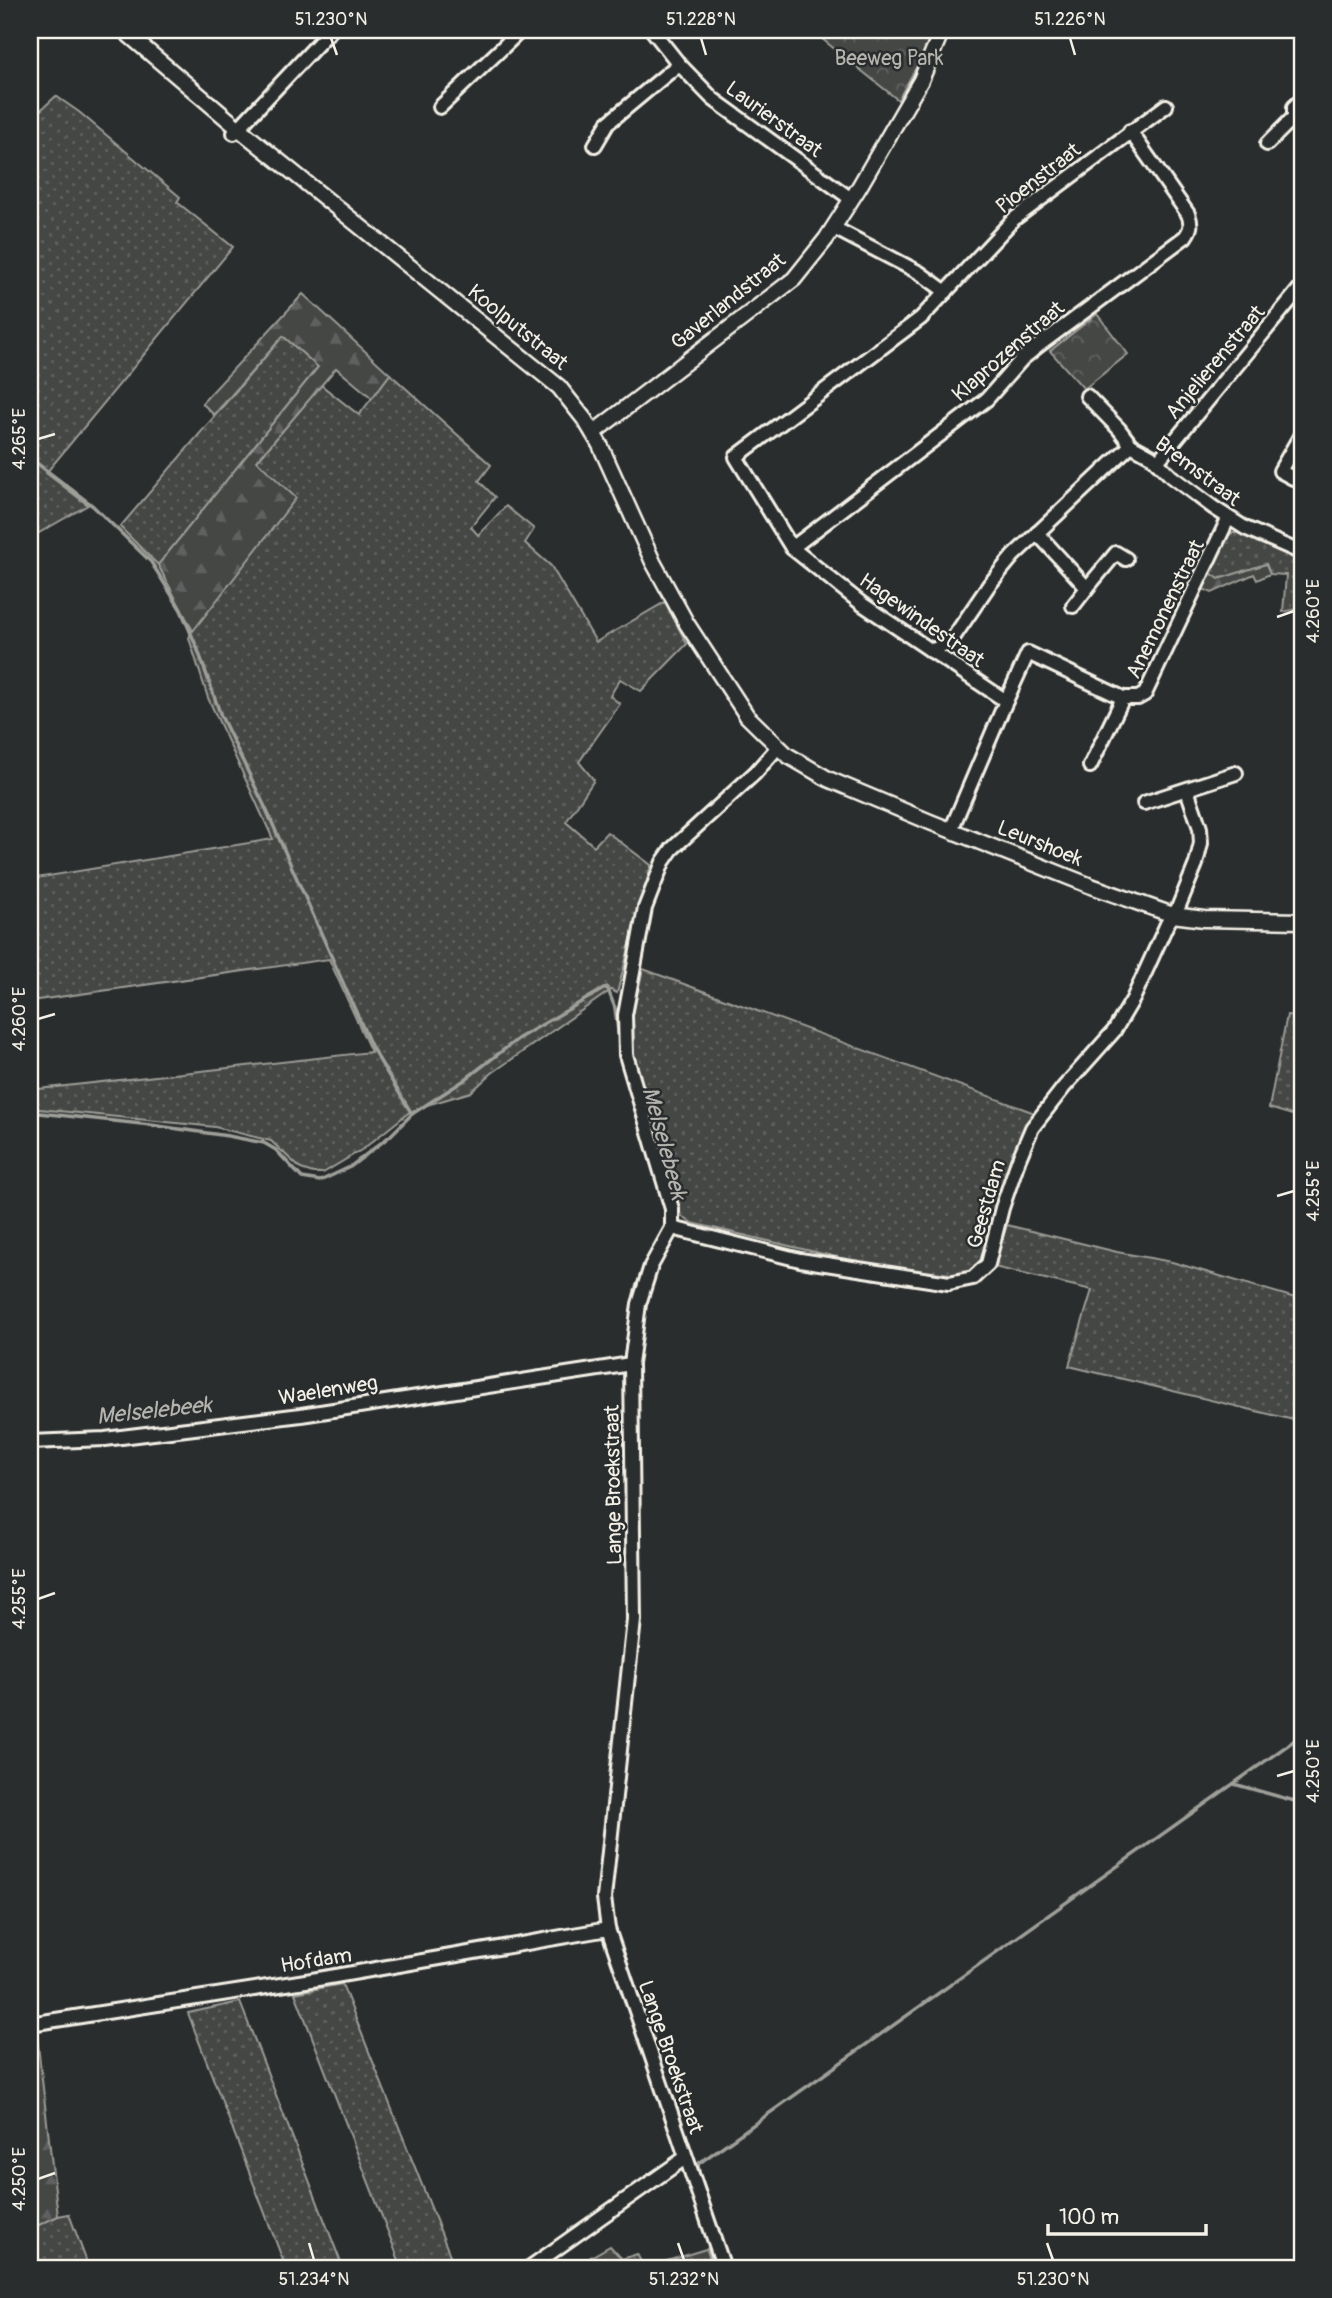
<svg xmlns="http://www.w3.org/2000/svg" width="1332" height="2298" font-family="Pangolin,sans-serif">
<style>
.grass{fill:url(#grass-dots);stroke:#9c9c96;stroke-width:2}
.forest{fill:url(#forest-firs);stroke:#9c9c96;stroke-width:2}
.park{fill:url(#park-crowns);stroke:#9c9c96;stroke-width:2}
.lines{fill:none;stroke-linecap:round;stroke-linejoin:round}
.stream{stroke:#9f9f9a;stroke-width:3.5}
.minor-casing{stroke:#f4f1e8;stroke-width:18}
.tertiary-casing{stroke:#f4f1e8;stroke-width:19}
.minor{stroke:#2a2d2e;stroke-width:12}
.tertiary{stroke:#2a2d2e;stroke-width:14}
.ticks{fill:none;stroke:#f4f1e8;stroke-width:2.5}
.labels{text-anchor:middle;stroke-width:5;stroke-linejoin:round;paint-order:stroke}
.park-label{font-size:21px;fill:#b6b5af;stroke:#2a2d2e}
.street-label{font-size:21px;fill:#f4f1e8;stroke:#2a2d2e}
.water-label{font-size:23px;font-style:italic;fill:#b5b3ae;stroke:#2a2d2e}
.neatline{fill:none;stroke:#f4f1e8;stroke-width:2.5}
.ticks-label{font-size:18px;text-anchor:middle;fill:#f4f1e8}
</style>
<defs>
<pattern id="grass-dots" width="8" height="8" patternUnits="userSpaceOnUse" patternTransform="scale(1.75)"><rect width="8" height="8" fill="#444645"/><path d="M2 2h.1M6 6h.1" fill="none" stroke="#606160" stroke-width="1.8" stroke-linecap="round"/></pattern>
<pattern id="forest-firs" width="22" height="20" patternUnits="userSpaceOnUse" patternTransform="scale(1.75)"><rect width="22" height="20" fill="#444645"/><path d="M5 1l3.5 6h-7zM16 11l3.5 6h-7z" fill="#606160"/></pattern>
<pattern id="park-crowns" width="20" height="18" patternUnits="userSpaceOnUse" patternTransform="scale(1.75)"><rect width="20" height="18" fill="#444645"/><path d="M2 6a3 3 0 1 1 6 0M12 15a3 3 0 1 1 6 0" fill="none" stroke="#606160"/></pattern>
</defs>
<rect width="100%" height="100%" fill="#2a2d2e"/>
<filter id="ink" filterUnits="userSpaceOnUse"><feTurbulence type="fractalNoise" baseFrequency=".0143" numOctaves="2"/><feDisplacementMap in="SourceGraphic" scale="14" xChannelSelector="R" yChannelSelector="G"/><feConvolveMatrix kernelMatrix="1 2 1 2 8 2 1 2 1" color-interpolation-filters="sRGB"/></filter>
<g filter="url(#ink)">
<!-- grass -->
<g class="grass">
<path d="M56,96L79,112L180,197L177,202L233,247L46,473L88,505L30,538V120Z"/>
<path d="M283,336L318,367L158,565L120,527Z"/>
<path d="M390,374L491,465L479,481L495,497L471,527L478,535L506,506L534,529L525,543L551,566L596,642L665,602L687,644L641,691L620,679L610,696L620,704L579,762L594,780L566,822L594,846L607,832L651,865L617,993L611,990L492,1073L471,1092L427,1105L408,1113L363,1149L323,1173H313L301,1169L271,1141L215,1127L30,1108V1090L371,1052L329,959L30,1001V879L273,839L208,698L189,638L256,462L321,385L359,415Z"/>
<path d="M1233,533H1240L1302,562V608L1283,612L1286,575L1270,574L1266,564L1219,579L1209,572L1226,536Z"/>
<path d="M643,969L1035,1113L1008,1169L983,1258L970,1273L951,1274L870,1265L692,1223L681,1216L633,1054V1014Z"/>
<path d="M1287,1015L1302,1017V1118L1269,1108Z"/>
<path d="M1007,1225L1117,1252L1172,1262L1302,1300V1422L1069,1366L1092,1290L994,1267Z"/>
<path d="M342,1984L455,2268H402L295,1993Z"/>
<path d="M240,2002L343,2268H286L188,2013Z"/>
<path d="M69,2214L89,2268H30V2229L58,2216Z"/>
<path d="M610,2246L622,2259L637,2254L644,2268H587L584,2261Z"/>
<path d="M709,2248L716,2268H650L667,2261Z"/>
</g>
<!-- forest -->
<g class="forest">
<path d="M303,294L390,374L372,398L336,368L257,461L296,498L193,631L158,565L318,367L283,336L214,415L202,403Z"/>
<path d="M1266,564L1270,574L1257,580L1254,574L1212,593L1203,589L1209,572L1219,579Z"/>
<path d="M36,2028L58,2216L30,2229V2029Z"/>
</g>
<!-- park -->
<g class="park">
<path d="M811,30H934L932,39L898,100Z"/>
<path d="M1097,314L1128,354L1084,389L1050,351Z"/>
</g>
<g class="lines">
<!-- stream -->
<g class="stream">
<path d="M30,458L93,506L151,562L181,610L198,650L221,716L266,809L372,1048L412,1114"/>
<path d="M30,1112L151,1125L228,1136L264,1143L276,1150L302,1178L320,1181L350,1167L390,1136L412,1114L463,1081L519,1038L607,987L615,1008L620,1047"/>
<path d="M618,1360L622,1359L625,1355L635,1290L647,1260"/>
<path d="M1234,1784L1302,1803"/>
<path d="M708,2251L714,2268"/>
<path d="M731,2268L699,2172L698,2164L1302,1735"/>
</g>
<defs>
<g id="minor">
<path d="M652,30L679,64L713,99L851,199"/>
<path d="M1302,99L1294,107V117L1302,125"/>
<path d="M440,107L521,30"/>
<path d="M234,133L331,30"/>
<path d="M1267,144L1294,117"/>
<path d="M595,145L608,123L679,64"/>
<path d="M834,228L920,273L946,292"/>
<path d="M1087,396L1119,429L1131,445L1151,456L1171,476L1214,508L1245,528L1302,553"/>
<path d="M1157,462L1302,286"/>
<path d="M1293,478L1280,471L1302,433"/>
<path d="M1037,533L1087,588L1073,606"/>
<path d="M792,548L987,399L1022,359L1038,346L1185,237C1191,229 1192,224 1188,214L1130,131"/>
<path d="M1087,588L1116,553L1126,559"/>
<path d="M931,651L951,641L989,585L1013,556L1131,445"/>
<path d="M1006,701L1028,653L1123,698H1138L1145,694L1228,519"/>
<path d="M1090,766L1123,698"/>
<path d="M1144,803L1236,773"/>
<path d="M951,830L1006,701L862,604L792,548L736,457L921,318L1014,219L1166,106"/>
<path d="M672,1228L800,1260L949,1283L973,1278L988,1264L1002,1208L1018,1161L1032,1128L1064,1087L1114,1031L1133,999L1167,924L1178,908L1196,864L1201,843L1200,828L1187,790"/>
<path d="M30,1442L105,1439L301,1415L631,1364"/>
<path d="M30,2024L312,1980L608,1929"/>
<path d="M529,2268L685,2158"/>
<path d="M724,2268L608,1929L604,1898L634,1620L631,1364L639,1304L651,1266L672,1228V1209L626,1055L625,1015L645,908L663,862L672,849L755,773L778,747"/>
</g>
<g id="tertiary">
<path d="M123,30L238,128L559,387L585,420L600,445L653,562L687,624L747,716L787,755L828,779L930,822L1091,886L1173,915L1204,919L1302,921"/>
<path d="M593,433L794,279L826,239L858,189L921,80L942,30"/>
</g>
</defs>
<!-- minor casing -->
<use href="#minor" class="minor-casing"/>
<!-- tertiary casing -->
<use href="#tertiary" class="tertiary-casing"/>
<!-- minor -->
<use href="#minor" class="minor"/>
<!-- tertiary -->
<use href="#tertiary" class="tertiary"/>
</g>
</g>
<!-- ticks -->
<path class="ticks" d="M331,38L337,55M701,38L706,55M1070,38L1075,55M38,439L55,434M1277,617L1294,611M38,1019L55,1014M1277,1196L1294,1191M38,1599L55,1593M1277,1776L1294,1771M38,2179L55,2173M309,2243L314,2260M678,2243L684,2260M1047,2243L1053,2260"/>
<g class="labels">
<!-- park labels -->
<g class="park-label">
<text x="889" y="65">Beeweg Park</text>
</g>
<!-- street labels -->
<g class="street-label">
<text transform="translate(774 119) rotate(36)" y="7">Laurierstraat</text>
<text transform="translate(1038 178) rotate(-38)" y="7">Pioenstraat</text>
<text transform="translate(728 301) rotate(-39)" y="7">Gaverlandstraat</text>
<text transform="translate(518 327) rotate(39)" y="7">Koolputstraat</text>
<text transform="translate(1008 351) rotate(-41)" y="7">Klaprozenstraat</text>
<text transform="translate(1215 362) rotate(-50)" y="7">Anjelierenstraat</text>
<text transform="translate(1198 471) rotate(37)" y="7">Bremstraat</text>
<text transform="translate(1165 609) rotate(-64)" y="7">Anemonenstraat</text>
<text transform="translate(922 620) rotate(35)" y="7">Hagewindestraat</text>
<text transform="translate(1040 843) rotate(22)" y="7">Leurshoek</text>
<text transform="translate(986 1204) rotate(-74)" y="7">Geestdam</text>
<text transform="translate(328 1390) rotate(-9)" y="7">Waelenweg</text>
<text transform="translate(613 1485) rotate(-91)" y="7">Lange Broekstraat</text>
<text transform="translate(316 1960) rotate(-9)" y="7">Hofdam</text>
<text transform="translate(671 2057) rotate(71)" y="7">Lange Broekstraat</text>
</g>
<!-- water labels -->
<g class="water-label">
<text transform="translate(665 1143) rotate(75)" y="8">Melselebeek</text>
<text transform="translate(154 1410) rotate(-6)" y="8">Melselebeek</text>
</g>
</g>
<!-- margin -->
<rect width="1332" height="2298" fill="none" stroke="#2a2d2e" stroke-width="77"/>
<!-- scale -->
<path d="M1048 2224v10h158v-10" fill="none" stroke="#f4f1e8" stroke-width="3.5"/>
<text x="1059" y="2224" font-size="21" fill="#f4f1e8" stroke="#2a2d2e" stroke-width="5" paint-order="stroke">100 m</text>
<rect x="38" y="38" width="1256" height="2222" class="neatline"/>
<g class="ticks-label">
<text x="331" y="25">51.230°N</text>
<text x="701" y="25">51.228°N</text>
<text x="1070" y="25">51.226°N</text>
<text transform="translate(19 439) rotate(-90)" y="6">4.265°E</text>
<text transform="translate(1313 611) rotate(-90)" y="6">4.260°E</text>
<text transform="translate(19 1019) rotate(-90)" y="6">4.260°E</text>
<text transform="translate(1313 1191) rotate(-90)" y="6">4.255°E</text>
<text transform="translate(19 1599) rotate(-90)" y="6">4.255°E</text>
<text transform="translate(1313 1771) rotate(-90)" y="6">4.250°E</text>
<text transform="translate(19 2179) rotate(-90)" y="6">4.250°E</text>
<text x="314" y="2285">51.234°N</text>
<text x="684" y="2285">51.232°N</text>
<text x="1053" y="2285">51.230°N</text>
</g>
</svg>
